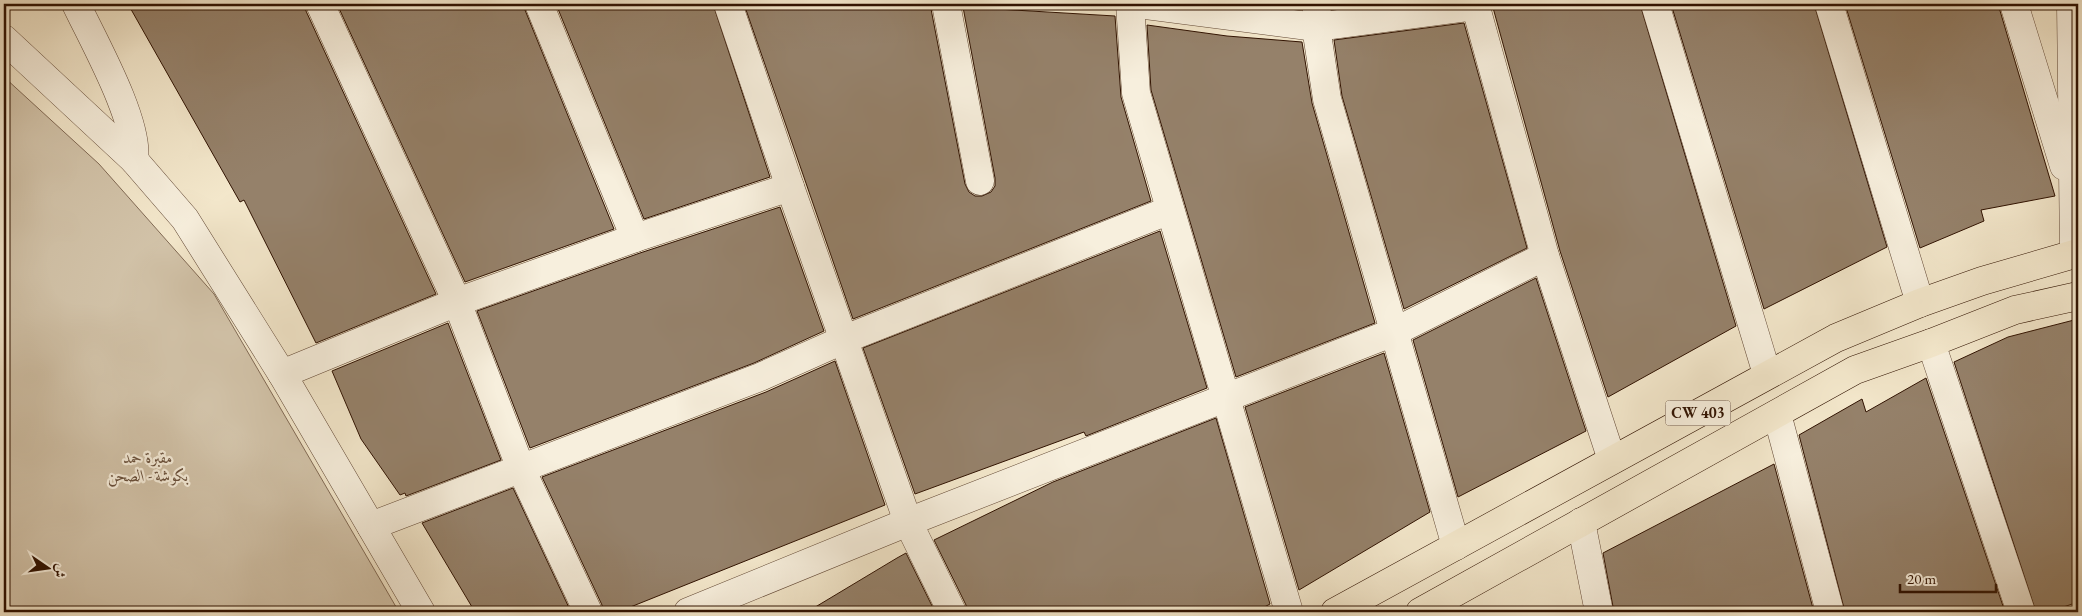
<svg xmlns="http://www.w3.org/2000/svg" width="2082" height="616" font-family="'EB Garamond',Amiri,serif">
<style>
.green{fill:#d2c3a9;stroke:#816a55}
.building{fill:#95816a;stroke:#301201}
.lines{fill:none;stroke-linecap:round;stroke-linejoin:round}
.minor-casing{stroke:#614734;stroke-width:29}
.primary-casing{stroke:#301201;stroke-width:29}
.minor{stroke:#f7efdd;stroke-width:28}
.primary{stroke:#f3e7cb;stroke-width:28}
.labels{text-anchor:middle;stroke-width:4.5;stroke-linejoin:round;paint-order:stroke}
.shield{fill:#f7efdd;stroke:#6c5443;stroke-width:1}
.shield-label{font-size:15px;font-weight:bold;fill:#301201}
.park-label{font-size:16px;font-style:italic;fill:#69503c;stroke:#f7efdd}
</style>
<rect width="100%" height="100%" fill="#f3e7cb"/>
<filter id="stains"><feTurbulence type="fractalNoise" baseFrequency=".004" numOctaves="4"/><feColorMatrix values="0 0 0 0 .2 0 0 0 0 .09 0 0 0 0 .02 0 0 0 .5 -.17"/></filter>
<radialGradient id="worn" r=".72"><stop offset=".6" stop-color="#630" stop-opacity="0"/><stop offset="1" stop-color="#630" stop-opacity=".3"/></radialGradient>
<!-- green -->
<path class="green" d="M4,77L99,164L214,294L399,612H4Z"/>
<!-- building -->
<g class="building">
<path d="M128,4H305L306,11L436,294L316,343L244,200L240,202Z"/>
<path d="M337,4H524L525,10L614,229L465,282Z"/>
<path d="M556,4H713L770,177L644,219Z"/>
<path d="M744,4H882L931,9L965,184L969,192L975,196H982L991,192L995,186V178L963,7L1115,16L1121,97L1151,201L853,319Z"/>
<path d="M1492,4H1640L1736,326L1608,397L1560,251Z"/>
<path d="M1671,4H1814L1887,247L1764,309Z"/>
<path d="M1845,4H1998L2055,196L1981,210L1984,221L1920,248Z"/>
<path d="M1464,23L1527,248L1404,309L1342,96L1334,40Z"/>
<path d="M1147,25L1227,36L1302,42L1312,103L1375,323L1236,377L1151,90Z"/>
<path d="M780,207L824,331L754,363L530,448L477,311L640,253Z"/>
<path d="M1160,231L1207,388L1086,436L1084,432L915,494L863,348Z"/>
<path d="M1536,278L1586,431L1458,497L1413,340Z"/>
<path d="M2078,319V602L2049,612H2036L1954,362L2008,337Z"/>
<path d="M448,323L501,460L406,496L405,493L400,495L361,439L332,371Z"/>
<path d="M1384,353L1430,512L1299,590L1245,407Z"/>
<path d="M835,361L885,505L618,612H603L602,605L542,477L766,392Z"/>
<path d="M1926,378L2005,612H1845L1799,435L1862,399L1866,412Z"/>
<path d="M1216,418L1270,604L1255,612H967L966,605L934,540L1053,482Z"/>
<path d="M1774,464L1814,612H1614L1603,553Z"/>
<path d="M513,488L571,612H475L422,523Z"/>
<path d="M906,553L935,612H807L897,558Z"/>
</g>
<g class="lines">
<defs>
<g id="minor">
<path d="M76,4C93,40 140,123 134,160"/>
<path d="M320,4L457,302L521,469L588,612"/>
<path d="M539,4L635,238"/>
<path d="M728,4L790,187L908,522L952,612"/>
<path d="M946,4L980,181"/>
<path d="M1130,4L1136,93L1289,612"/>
<path d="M1138,4L1316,27L1475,6L1477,4"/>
<path d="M1317,4L1316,27L1327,99L1456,546"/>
<path d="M1475,4L1545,256L1612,460"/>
<path d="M1655,4L1767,374"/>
<path d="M1829,4L1920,303"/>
<path d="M2014,4L2064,166"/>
<path d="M2071,4L2074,253"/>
<path d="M4,39L134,160L185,219L282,374L421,612"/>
<path d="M1931,343L2021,612"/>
<path d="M282,374L457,302L635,238L790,187"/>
<path d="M1777,414L1830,612"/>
<path d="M1581,522L1599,612"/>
<path d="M371,526L760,377L845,339L1170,210"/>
<path d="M688,612L908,522L1394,332L1545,256"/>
</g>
<g id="primary">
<path d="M1335,612L1836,338L1920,303L1982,281L2078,253"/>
<path d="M1420,612L1855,370L1931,343L2015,310L2078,296"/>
</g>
</defs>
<!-- minor casing -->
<use href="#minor" class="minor-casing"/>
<!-- primary casing -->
<use href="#primary" class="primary-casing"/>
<!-- minor -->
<use href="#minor" class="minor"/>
<!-- primary -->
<use href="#primary" class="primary"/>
</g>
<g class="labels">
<!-- shield labels -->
<rect class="shield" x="1665.5" y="400.5" width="65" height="25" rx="4"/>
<g class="shield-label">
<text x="1698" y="418">CW 403</text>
</g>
<!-- park labels -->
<g class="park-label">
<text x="148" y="463">مقبرة حمد<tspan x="148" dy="18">بكوشة - الصحن</tspan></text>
</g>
</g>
<!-- margin -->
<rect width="2082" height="616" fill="none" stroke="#f3e7cb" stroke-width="20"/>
<rect x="5" y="5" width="2072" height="606" fill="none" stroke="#301201" stroke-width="2.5"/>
<rect x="10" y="10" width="2062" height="596" fill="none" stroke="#301201"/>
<!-- north arrow -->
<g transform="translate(48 568) rotate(103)" stroke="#f7efdd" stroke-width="4" paint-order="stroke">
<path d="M0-4L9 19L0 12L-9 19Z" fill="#301201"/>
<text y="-8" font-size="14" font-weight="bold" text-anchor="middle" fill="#301201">ش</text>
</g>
<!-- scale -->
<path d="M1900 584v8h96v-8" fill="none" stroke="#301201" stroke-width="2.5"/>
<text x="1907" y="584" font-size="15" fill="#301201" stroke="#f7efdd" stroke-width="4" paint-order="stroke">20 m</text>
<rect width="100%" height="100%" filter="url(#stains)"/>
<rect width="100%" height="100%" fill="url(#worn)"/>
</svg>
